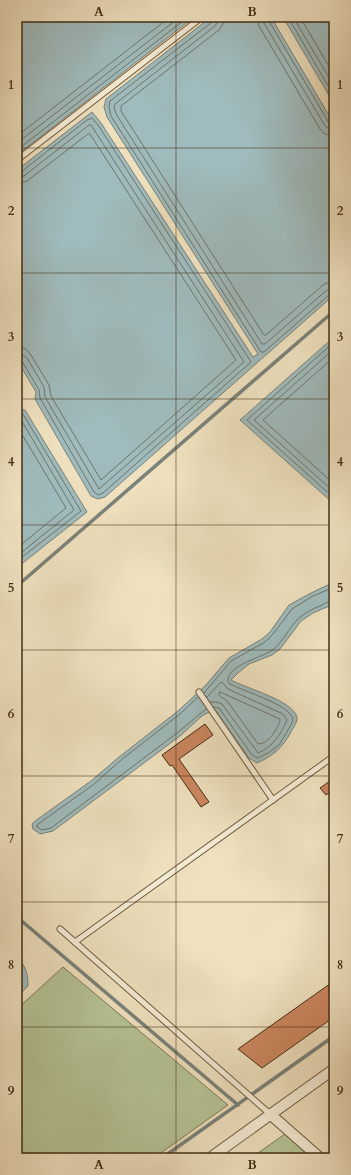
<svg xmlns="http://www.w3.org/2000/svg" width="351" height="1175" font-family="Cardo,serif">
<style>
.green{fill:#b5c395;stroke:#7c7854}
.water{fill:#9fbbbd;stroke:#7a8279}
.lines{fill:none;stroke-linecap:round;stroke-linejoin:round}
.shore{stroke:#707468;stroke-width:1}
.stream{stroke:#7a8279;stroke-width:3.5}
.building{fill:#cc8660;stroke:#422d13}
.service-casing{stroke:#6d5a3e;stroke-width:7}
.minor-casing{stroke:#6d5a3e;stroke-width:12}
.service{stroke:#f5ecd5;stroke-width:5}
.minor{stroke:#f5ecd5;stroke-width:10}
.grid{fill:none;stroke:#422d13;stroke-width:1;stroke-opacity:0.55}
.neatline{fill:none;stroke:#422d13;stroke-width:1.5}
.grid-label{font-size:13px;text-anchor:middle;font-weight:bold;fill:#422d13}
</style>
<rect width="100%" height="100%" fill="#efe1bf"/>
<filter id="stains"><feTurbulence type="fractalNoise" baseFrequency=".005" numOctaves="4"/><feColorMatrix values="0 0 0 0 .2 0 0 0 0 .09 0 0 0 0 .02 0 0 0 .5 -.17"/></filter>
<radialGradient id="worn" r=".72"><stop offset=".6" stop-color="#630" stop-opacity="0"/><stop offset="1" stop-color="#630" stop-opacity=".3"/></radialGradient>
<!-- green -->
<g class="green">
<path d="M63,967L228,1105L154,1158H17V1009Z"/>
<path d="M285,1134L312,1158H251Z"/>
</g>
<!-- water -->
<g class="water">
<path d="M17,17H194L17,155Z"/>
<path d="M211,17H271L334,124V295L105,497L98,499L91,496L35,399L36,392L17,360V170L92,112L101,123L253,357L258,354L107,117L104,107L106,99Z"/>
<path d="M283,17H334V104Z"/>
<path d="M334,337V504L240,420Z"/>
<path d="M18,408L25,410L87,512L19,566L17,565V409Z"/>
<path d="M334,582V604L313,613L301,621L280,649L272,655L249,664L238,673L231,680C245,688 295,701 297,718C297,723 293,728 291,732C283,747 273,756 257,763L249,758L216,711L209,712L202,716L180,736L53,831L40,834L33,829L32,824L35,821L91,781L119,757L178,711L205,686L229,658L262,639L270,632L289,605L309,594Z"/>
<path d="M17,957C26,966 28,974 28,986L17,997Z"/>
</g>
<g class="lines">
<!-- shore -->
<g class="shore">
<path d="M213,17L212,22L110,101L109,107L111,116L261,352H264L330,294L334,293"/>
<path d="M218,17V22L215,26L115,104L114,107L116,114L262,344H265L327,290L334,287"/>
<path d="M224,17L223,24L219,30L121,106V111L264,335H266L323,285L329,282L334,281"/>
<path d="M257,17L259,26L320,129L325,134L334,136"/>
<path d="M263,17L264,23L325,126L329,129L334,130"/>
<path d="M268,17L269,21L329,123L334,125"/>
<path d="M288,17L334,96"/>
<path d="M293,17L334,86"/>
<path d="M300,17L334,75"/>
<path d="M17,136L170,17"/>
<path d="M17,143L180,17"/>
<path d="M17,150L188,17"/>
<path d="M17,173L21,172L87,120L92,118L98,125L251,362L103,493L98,495L94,492L40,398L39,390L22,361L17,358"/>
<path d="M17,178L24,176L89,125H91L244,362L99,489L45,397L44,387L27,358L23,355L17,353"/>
<path d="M17,184L27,181L88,134H90L236,360L101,480L51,396L49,385L31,355L26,349L17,347"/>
<path d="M334,342L247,420L334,498"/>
<path d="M334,349L254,420L334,492"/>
<path d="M334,357L263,420L334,484"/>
<path d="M17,412L23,414L81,511L17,561"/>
<path d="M17,417L20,418L74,510L17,556"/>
<path d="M17,426L66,508L17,548"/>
<path d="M220,692L280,719V721C276,730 269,744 258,744L228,702L219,695Z"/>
<path d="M204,693L231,661L265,642L273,634L292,609L311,597L334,587"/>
<path d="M198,697L180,714L121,760L93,785L38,824L37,827L42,830L51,828L177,733L206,709"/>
<path d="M207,697L220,683L222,682L228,689L283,714L287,720C281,734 273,747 258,753L222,704L217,702H210"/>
<path d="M213,707L219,708L252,755L258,758L268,753L279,745L292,723C293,719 293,717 290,714C282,703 244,691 230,684L228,681C228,665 260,658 271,651C283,643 288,628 299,618C305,613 312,609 320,606C324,604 329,601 334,600"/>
</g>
<!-- stream -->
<g class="stream">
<path d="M17,586L334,311"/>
<path d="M17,917L238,1105"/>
<path d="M162,1158L334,1036"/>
</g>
</g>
<!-- building -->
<g class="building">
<path d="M205,724L213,735L179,759L209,802L201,807L172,765L170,766L162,755Z"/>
<path d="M334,778V789L326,795L320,788Z"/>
<path d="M334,981V1017L262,1068L238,1049Z"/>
</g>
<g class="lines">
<defs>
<g id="service">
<path d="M17,160L202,17"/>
<path d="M199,692L273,800"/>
<path d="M60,929L270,1114"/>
<path d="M75,942L334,756"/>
</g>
<g id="minor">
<path d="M270,1114L320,1158"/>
<path d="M210,1158L334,1069"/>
</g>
</defs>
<!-- service casing -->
<use href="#service" class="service-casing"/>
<!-- minor casing -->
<use href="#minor" class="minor-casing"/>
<!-- service -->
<use href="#service" class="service"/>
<!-- minor -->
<use href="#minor" class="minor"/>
</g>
<!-- grid -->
<path class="grid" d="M176,17V1158M17,148H334M17,273H334M17,399H334M17,525H334M17,650H334M17,776H334M17,902H334M17,1027H334"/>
<!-- margin -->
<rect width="351" height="1175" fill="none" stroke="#efe1bf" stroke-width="44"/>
<rect x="22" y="22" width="307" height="1131" class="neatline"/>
<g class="grid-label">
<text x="99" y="16">A</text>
<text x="252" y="16">B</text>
<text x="11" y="89">1</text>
<text x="340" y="89">1</text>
<text x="11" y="215">2</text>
<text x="340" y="215">2</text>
<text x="11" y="341">3</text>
<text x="340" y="341">3</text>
<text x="11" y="466">4</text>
<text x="340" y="466">4</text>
<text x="11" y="592">5</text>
<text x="340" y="592">5</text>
<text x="11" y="718">6</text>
<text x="340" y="718">6</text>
<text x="11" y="843">7</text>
<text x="340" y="843">7</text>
<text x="11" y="969">8</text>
<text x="340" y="969">8</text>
<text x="11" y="1095">9</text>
<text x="340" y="1095">9</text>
<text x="99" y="1169">A</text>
<text x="252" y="1169">B</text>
</g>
<rect width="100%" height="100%" filter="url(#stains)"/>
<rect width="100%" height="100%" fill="url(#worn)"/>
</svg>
